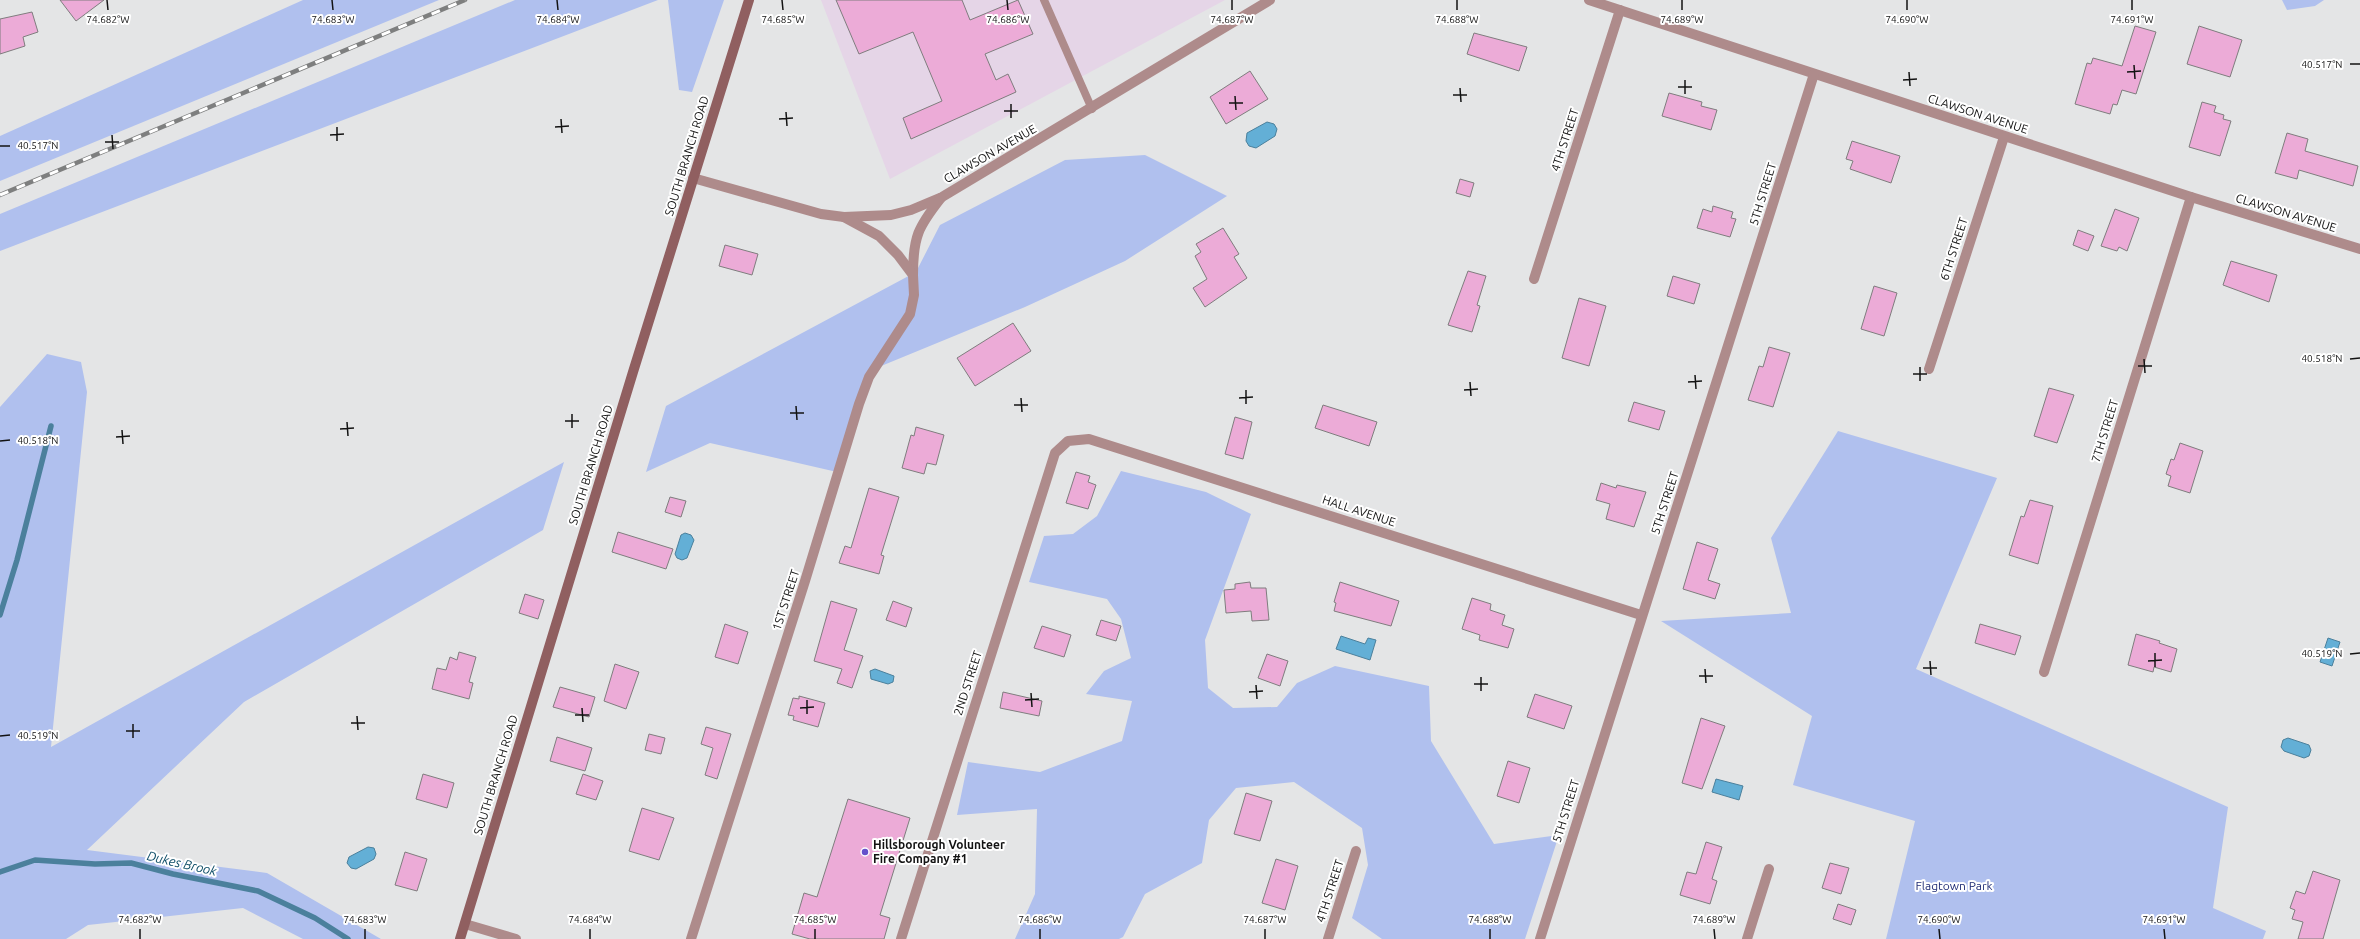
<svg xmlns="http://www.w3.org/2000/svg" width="2360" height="939" font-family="Ubuntu,sans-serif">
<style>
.industrial{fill:#e5d5e7}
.green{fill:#b0c0ee}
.water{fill:#63afd6;stroke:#4b809c}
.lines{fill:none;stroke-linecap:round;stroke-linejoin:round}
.stream{stroke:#4b809c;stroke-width:5.5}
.building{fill:#ecabd7;stroke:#7f7d7e}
.lane{stroke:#ae8b8b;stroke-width:8}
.street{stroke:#ae8b8b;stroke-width:10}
.secondary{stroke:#905f60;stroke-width:10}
.rail-casing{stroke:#7e7f7f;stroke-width:4.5}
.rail{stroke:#fff;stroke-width:3;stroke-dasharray:9;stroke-linecap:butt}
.ticks{fill:none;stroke:#131313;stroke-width:1.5}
.poi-dot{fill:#6552cb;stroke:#fff;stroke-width:1.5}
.labels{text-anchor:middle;stroke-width:4;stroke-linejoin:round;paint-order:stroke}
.street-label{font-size:12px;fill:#131313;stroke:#fff}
.poi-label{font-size:12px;font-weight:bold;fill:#131313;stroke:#fff;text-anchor:start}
.park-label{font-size:12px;fill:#202d75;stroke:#fff}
.water-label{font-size:13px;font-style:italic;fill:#0c4c66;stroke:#fff}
.ticks-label{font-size:10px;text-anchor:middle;fill:#131313;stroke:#fff;stroke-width:4;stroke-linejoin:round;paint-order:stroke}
</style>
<rect width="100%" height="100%" fill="#e4e5e6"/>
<!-- industrial -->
<path class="industrial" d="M821,0H1225L890,179Z"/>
<!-- green -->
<g class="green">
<path d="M303,0H439L0,181V136Z"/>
<path d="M515,0H658L0,251V214Z"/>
<path d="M668,0H724L692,92L679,90Z"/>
<path d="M2282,0H2324L2315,6L2287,10Z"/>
<path d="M1145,155L1227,196L1125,261L1025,307L869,371L837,472L710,443L646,472L666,406L916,272L940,225L1065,160Z"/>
<path d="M47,354L81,362L87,392L51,747L564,462L543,530L244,702L87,850L267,873L381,939H303L243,908L88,925L66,939H0V407Z"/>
<path d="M1838,431L1997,478L1916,669L2228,807L2213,908L2266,931L2263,939H1886L1915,821L1793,785L1812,716L1661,621L1791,613L1771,538Z"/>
<path d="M1121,471L1206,492L1251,514L1205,640L1208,688L1233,708L1277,707L1297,683L1335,666L1429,686L1431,741L1494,844L1559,835L1525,939H1382L1352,918L1368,865L1362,828L1294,782L1236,788L1209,820L1202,863L1145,894L1123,937L1119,939H1015L1035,894L1037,809L957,815L968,762L1040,772L1122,741L1132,701L1086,694L1104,671L1131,658L1121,619L1107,599L1029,582L1044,536L1073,534L1097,516Z"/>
</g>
<!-- water -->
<g class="water">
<path d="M1267,122L1274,124L1277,129L1275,136L1256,148L1249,146L1246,141L1247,133Z"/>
<path d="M685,533L691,535L694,540L687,558L682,560L677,558L675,554L681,535Z"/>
<path d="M1341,636L1365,644L1368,638L1376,640L1370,660L1336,649Z"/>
<path d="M2328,638L2340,642L2332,666L2320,662Z"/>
<path d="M875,669L894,676L893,682L888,684L871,679L870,671Z"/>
<path d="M2288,738L2309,745L2311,750L2309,756L2304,758L2284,751L2281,747L2283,740Z"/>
<path d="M1716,779L1743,786L1739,800L1712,792Z"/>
<path d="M368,847L374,848L376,854L374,859L356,869L351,868L347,863L349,857Z"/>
</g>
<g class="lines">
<!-- stream -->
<g class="stream">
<path d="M0,615L17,560L51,426"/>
<path d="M0,872L35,860L95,864L131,863L173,874L258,891L315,918L348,939"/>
</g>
</g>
<!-- building -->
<g class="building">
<path d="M60,0H104L76,21Z"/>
<path d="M836,0H962L970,20L1018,0L1033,34L985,54L996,80L1008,74L1016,92L911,139L903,118L942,101L913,32L859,54Z"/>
<path d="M32,12L38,32L23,37L25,46L0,54V19Z"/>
<path d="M2135,26L2156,32L2136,94L2122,90L2117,105L2113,104L2110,114L2075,104L2087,63L2091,64L2093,58L2122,66Z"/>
<path d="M2199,26L2242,40L2230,77L2187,64Z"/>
<path d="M1474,33L1527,47L1519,71L1467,54Z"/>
<path d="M1250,71L1268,99L1226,124L1210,97Z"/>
<path d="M1669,93L1702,102L1701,106L1717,110L1711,130L1662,116Z"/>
<path d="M2202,102L2216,106L2214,112L2224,115L2223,119L2231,121L2220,156L2189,147Z"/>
<path d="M2287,133L2308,139L2305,151L2358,166L2353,186L2299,170L2297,179L2275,173Z"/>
<path d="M1852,141L1900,156L1891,183L1850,169L1853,161L1846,159Z"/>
<path d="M1460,179L1474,183L1470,197L1456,193Z"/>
<path d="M1713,206L1733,212L1731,218L1736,219L1730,237L1697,228L1703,209L1712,212Z"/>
<path d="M2115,209L2139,218L2127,251L2119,247L2117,251L2101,246Z"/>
<path d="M1223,228L1239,254L1234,257L1247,278L1205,307L1193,288L1207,279L1195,256L1201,252L1196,244Z"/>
<path d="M2078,230L2094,236L2088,251L2073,245Z"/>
<path d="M725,245L758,254L752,275L719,266Z"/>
<path d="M2231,261L2277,275L2269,302L2223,285Z"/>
<path d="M1468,271L1486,276L1477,305L1480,306L1472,332L1448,325Z"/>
<path d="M1673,276L1700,284L1694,304L1667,296Z"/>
<path d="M1874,286L1897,293L1884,336L1861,329Z"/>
<path d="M1579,298L1606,306L1589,366L1562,358Z"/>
<path d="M1013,323L1031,351L975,386L957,358Z"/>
<path d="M1769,347L1790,353L1773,407L1748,400L1759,366L1763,367Z"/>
<path d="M2049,388L2074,395L2057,443L2034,436Z"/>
<path d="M1634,402L1665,411L1659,430L1628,421Z"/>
<path d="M1323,405L1377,422L1369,446L1315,428Z"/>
<path d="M1235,417L1252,422L1243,459L1225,454Z"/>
<path d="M916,427L944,435L936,465L927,463L924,474L902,468L911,435L914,436Z"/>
<path d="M2180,443L2203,451L2190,493L2168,486L2171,476L2166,474L2171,459L2174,460Z"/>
<path d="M1076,472L1090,476L1088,482L1096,485L1088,509L1066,503Z"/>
<path d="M1601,483L1616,488L1617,485L1646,492L1634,527L1606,519L1610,504L1596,500Z"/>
<path d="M869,488L899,497L881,555L884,556L879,574L839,563L845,546L851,548Z"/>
<path d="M670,497L686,501L681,517L665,512Z"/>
<path d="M2030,500L2053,506L2038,564L2009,555L2021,516L2024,517Z"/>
<path d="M618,532L673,549L666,569L612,552Z"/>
<path d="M1697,542L1718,549L1708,580L1720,584L1715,599L1683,589Z"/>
<path d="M1250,582L1251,588H1266L1269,620L1252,621L1251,611L1226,613L1224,590L1235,589V584Z"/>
<path d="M1340,582L1399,601L1391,626L1334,611L1336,603L1334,602Z"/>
<path d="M525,594L544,600L538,619L519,613Z"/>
<path d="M1472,598L1491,604L1490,610L1505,615L1502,625L1514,629L1508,648L1479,640L1480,635L1462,629Z"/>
<path d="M831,601L857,609L844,650L863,656L852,688L837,683L842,669L814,661Z"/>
<path d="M893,601L912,608L906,627L886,620Z"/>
<path d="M1101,620L1121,626L1116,641L1096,635Z"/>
<path d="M725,624L748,632L738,664L715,657Z"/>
<path d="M1980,624L2021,636L2015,655L1975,643Z"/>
<path d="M1042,626L1071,635L1064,657L1034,648Z"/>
<path d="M2136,634L2160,641L2159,643L2177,649L2171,672L2154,667L2153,672L2128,665Z"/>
<path d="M459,652L476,657L469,682L473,683L469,699L432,689L437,668L446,670L450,657L457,660Z"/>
<path d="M1267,654L1288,661L1280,686L1258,678Z"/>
<path d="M615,664L639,672L626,709L604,701Z"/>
<path d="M560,687L595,697L589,717L553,707Z"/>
<path d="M1003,692L1042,701L1039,716L1000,708Z"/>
<path d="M1535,694L1572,706L1564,729L1527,717Z"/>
<path d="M799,696L825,703L818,727L793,720L794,716L788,715L793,698L799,699Z"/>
<path d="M1701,718L1725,726L1702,789L1682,783Z"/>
<path d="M706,727L731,734L717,779L705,775L713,748L701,744Z"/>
<path d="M649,734L665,738L661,754L645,750Z"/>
<path d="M557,737L592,748L585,771L550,761Z"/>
<path d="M1508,761L1530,768L1519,803L1497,796Z"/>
<path d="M423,774L454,783L447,808L416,799Z"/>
<path d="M583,774L603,781L596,800L576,794Z"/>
<path d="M1246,793L1272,801L1260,841L1234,834Z"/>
<path d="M848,799L910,818L880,915L890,918L884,939H810L792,934L804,893L817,897Z"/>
<path d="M642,808L674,818L659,860L629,851Z"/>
<path d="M1706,842L1722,847L1712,879L1717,881L1710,904L1680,895L1687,872L1696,874Z"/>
<path d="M405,852L427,859L417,891L395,885Z"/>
<path d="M1276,859L1298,866L1285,910L1262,903Z"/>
<path d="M1830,863L1849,868L1841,894L1822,888Z"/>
<path d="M2313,871L2340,880L2323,939H2298L2303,922L2292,919L2295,910L2290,908L2296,891L2305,894Z"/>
<path d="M1838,904L1856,910L1851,925L1833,919Z"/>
</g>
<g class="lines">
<!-- lane -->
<path class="lane" d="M1044,0L1092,109"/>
<!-- street -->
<g class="street">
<path d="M1589,0L2191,197L2360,249"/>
<path d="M693,178L821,214L844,217L891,215L911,210L942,197L1270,0"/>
<path d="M913,275C913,237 918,227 941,198"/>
<path d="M1534,279L1620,10"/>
<path d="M1929,369L2004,137"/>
<path d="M2044,672L2191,197"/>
<path d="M465,924L516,939"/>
<path d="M691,939L805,581L859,404L869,377L910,314L914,295L913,275L898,255L879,236L844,217"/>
<path d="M901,939L1055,453L1068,441L1089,439L1641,615"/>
<path d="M1328,939L1356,851"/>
<path d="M1540,939L1814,74"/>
<path d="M1747,939L1769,869"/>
</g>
<!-- secondary -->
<path class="secondary" d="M460,939L633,372L749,0"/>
<defs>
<path id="rail" d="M0,195L465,0"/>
</defs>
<!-- rail casing -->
<use href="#rail" class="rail-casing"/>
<!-- rail -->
<use href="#rail" class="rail"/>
</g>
<!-- ticks -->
<path class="ticks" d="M107,0L108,10M332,0L333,10M557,0L558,10M782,0L783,10M1007,0L1008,10M1232,0V10M1457,0V10M1682,0V10M1907,0V10M2132,0V10M2350,64H2360M2134,65L2135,79M1909,72L1910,86M2127,72L2141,71M1685,80V94M1903,80L1917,79M1678,87H1692M1460,88L1461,102M1453,95H1467M1235,96L1236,110M1229,103H1243M1011,104V118M1004,111H1018M786,112L787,126M561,119L562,133M779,119L793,118M337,127V141M555,127L569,126M112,135L113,149M330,135L344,134M105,142H119M0,146H10M2144,359L2145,373M2350,359L2360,358M2138,366H2152M1920,367V381M1913,374H1927M1695,375L1696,389M1470,382L1471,396M1688,382L1702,381M1246,390V404M1464,390L1478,389M1021,398L1022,412M1239,398L1253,397M1014,405H1028M796,406L797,420M790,413H804M572,414V428M565,421H579M347,422L348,436M340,429L354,428M122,430L123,444M116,437L130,436M0,441L10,440M2155,653V667M2350,654L2360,653M1930,661L1931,675M2148,661L2162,660M1923,668H1937M1705,669L1706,683M1699,676H1713M1481,677V691M1474,684H1488M1256,685L1257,699M1249,692L1263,691M1031,693L1032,707M807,700V714M1025,700L1039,699M582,708L583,722M800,708L814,707M575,715H589M357,716L358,730M351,723H365M133,724V738M126,731H140M0,736L10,735M140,929V939M365,929V939M590,929V939M815,929V939M1040,929V939M1265,929V939M1490,929V939M1714,929L1715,939M1939,929L1940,939M2164,929L2165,939"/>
<!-- markers -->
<circle class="poi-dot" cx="865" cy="852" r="4"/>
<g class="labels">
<!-- street labels -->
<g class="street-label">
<text transform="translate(1978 114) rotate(18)" y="4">CLAWSON AVENUE</text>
<text transform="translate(1565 140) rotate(-72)" y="4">4TH STREET</text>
<text transform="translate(990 154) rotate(-30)" y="4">CLAWSON AVENUE</text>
<text transform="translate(687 156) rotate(-73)" y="4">SOUTH BRANCH ROAD</text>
<text transform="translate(1763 194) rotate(-73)" y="4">5TH STREET</text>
<text transform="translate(2286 213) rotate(17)" y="4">CLAWSON AVENUE</text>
<text transform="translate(1954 249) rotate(-72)" y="4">6TH STREET</text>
<text transform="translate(2105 431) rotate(-73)" y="4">7TH STREET</text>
<text transform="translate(591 465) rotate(-73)" y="4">SOUTH BRANCH ROAD</text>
<text transform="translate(1665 503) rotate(-72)" y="4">5TH STREET</text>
<text transform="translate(1359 511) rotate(18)" y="4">HALL AVENUE</text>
<text transform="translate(786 600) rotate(-72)" y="4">1ST STREET</text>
<text transform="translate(968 683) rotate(-72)" y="4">2ND STREET</text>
<text transform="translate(496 775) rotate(-73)" y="4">SOUTH BRANCH ROAD</text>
<text transform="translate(1566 811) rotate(-73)" y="4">5TH STREET</text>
<text transform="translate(1330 891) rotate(-72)" y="4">4TH STREET</text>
</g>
<!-- poi labels -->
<g class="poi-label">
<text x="873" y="849">Hillsborough Volunteer<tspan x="873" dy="14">Fire Company #1</tspan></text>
</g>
<!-- park labels -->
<g class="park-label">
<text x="1954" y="890">Flagtown Park</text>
</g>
<!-- water labels -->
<g class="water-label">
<text transform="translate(182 863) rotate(13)" y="5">Dukes Brook</text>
</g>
</g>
<g class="ticks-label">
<text x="108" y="23">74.682°W</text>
<text x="333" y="23">74.683°W</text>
<text x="558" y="23">74.684°W</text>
<text x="783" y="23">74.685°W</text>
<text x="1008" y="23">74.686°W</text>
<text x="1232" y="23">74.687°W</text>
<text x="1457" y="23">74.688°W</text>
<text x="1682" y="23">74.689°W</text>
<text x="1907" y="23">74.690°W</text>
<text x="2132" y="23">74.691°W</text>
<text x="2322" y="68">40.517°N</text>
<text x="38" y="149">40.517°N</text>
<text x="2322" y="362">40.518°N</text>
<text x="38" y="444">40.518°N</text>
<text x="2322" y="657">40.519°N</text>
<text x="38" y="739">40.519°N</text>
<text x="140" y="923">74.682°W</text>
<text x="365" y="923">74.683°W</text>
<text x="590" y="923">74.684°W</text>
<text x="815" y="923">74.685°W</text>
<text x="1040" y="923">74.686°W</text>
<text x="1265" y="923">74.687°W</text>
<text x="1490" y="923">74.688°W</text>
<text x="1714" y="923">74.689°W</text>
<text x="1939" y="923">74.690°W</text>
<text x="2164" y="923">74.691°W</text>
</g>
</svg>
